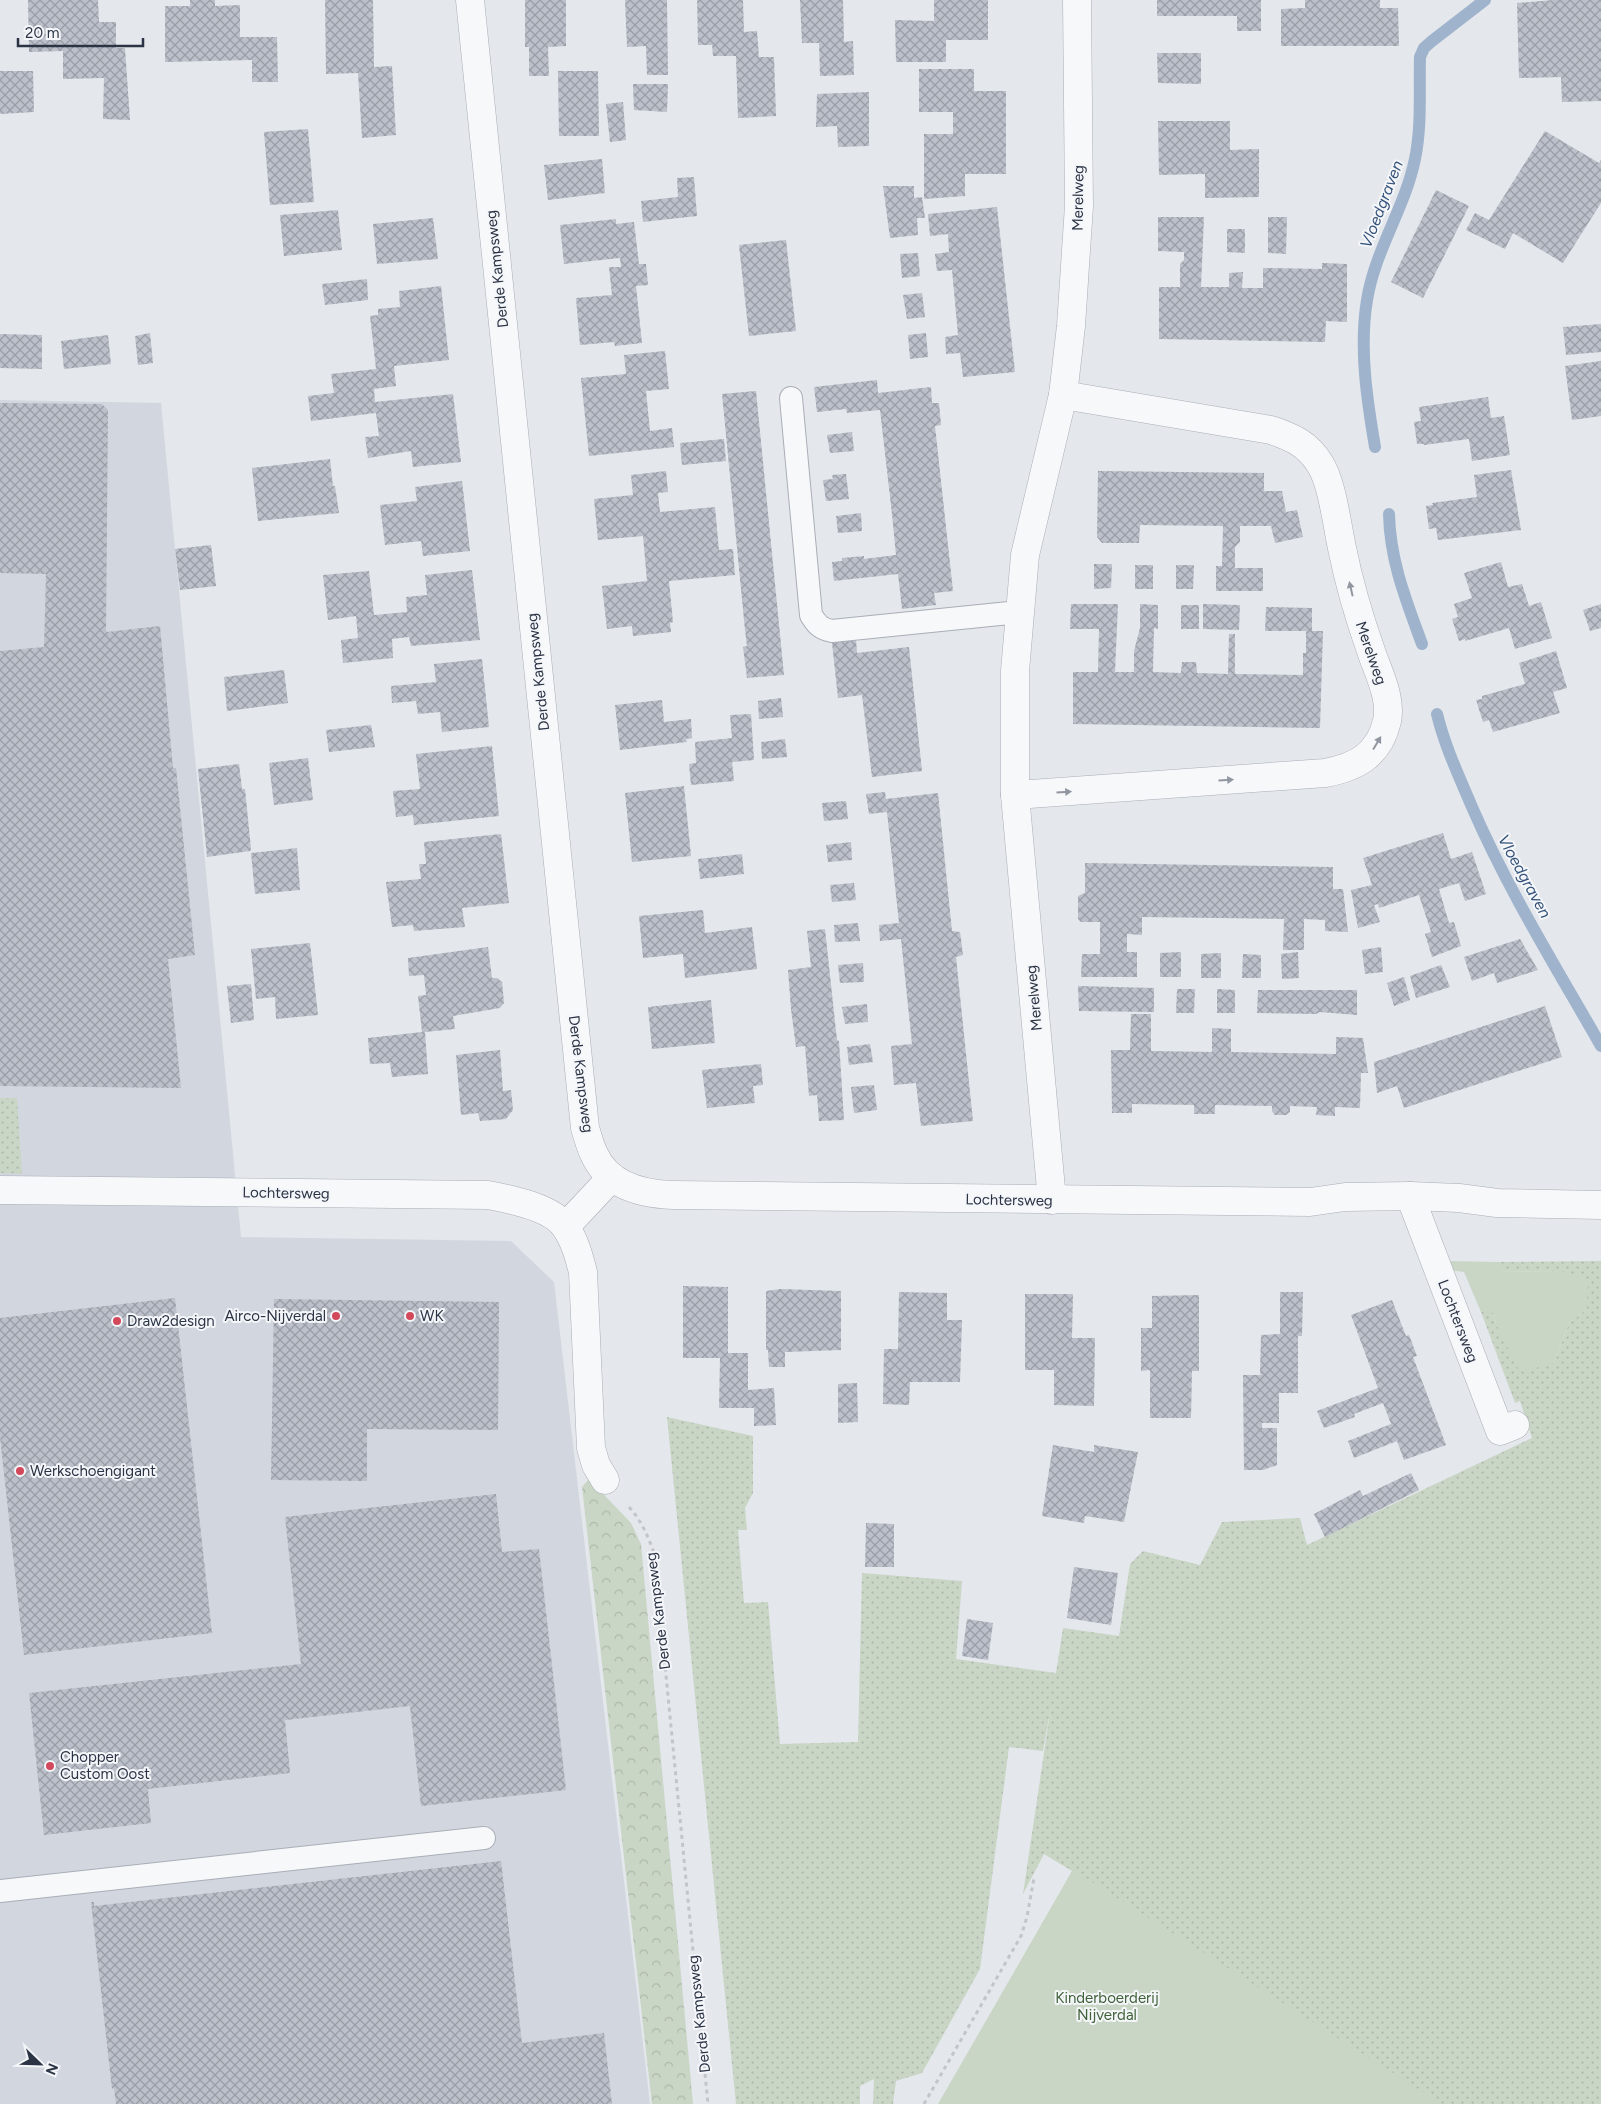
<svg xmlns="http://www.w3.org/2000/svg" width="1601" height="2104" font-family="Figtree,sans-serif">
<style>
.built{fill:#d2d6de}
.grass{fill:url(#grass-dots)}
.forest{fill:url(#forest-crowns)}
.park{fill:#c9d6c5}
.lines{fill:none;stroke-linecap:round;stroke-linejoin:round}
.stream{stroke:#9fb4cc;stroke-width:12}
.building{fill:url(#building-cross-hatch)}
.service-casing{stroke:#a9aeb7;stroke-width:24}
.minor-casing{stroke:#a9aeb7;stroke-width:29}
.path{stroke:#c2c5cb;stroke-width:3;stroke-dasharray:4 4;stroke-linecap:butt}
.service{stroke:#f7f8fa;stroke-width:22}
.minor{stroke:#f7f8fa;stroke-width:28}
.oneway{fill:#9196a0}
.poi-dot{fill:#d1495b;stroke:#f4f6f9;stroke-width:2}
.labels{text-anchor:middle;stroke-width:4;stroke-linejoin:round;paint-order:stroke}
.street-label{font-size:15px;fill:#2b3445;stroke:#f4f6f9}
.poi-label{font-size:15px;fill:#2b3445;stroke:#f4f6f9;text-anchor:start}
.park-label{font-size:15px;fill:#3f6138;stroke:#f4f6f9}
.water-label{font-size:16px;font-style:italic;fill:#34527a;stroke:#f4f6f9}
</style>
<defs>
<pattern id="grass-dots" width="8" height="8" patternUnits="userSpaceOnUse" patternTransform="scale(1.25)"><rect width="8" height="8" fill="#c9d6c5"/><path d="M2 2h.1M6 6h.1" fill="none" stroke="#adb8ab" stroke-width="1.8" stroke-linecap="round"/></pattern>
<pattern id="forest-crowns" width="20" height="18" patternUnits="userSpaceOnUse" patternTransform="scale(1.25)"><rect width="20" height="18" fill="#c9d6c5"/><path d="M2 6a3 3 0 1 1 6 0M12 15a3 3 0 1 1 6 0" fill="none" stroke="#adb8ab"/></pattern>
<pattern id="building-cross-hatch" width="8" height="8" patternUnits="userSpaceOnUse" patternTransform="scale(1.25)"><rect width="8" height="8" fill="#bbc0ca"/><path d="M0 0l8 8M0 8l8-8" fill="none" stroke="#989da6"/></pattern>
</defs>
<rect width="100%" height="100%" fill="#e4e7ec"/>
<!-- built -->
<path class="built" d="M0,400L161,403L241,1237L511,1241L554,1282L650,2104H0Z"/>
<!-- grass -->
<g class="grass">
<path d="M0,1098H17L22,1174L0,1173Z"/>
<path d="M1601,1261V2104H939L1072,1871L1044,1854L1023,1894L1051,1706L1043,1751L1009,1747L980,1969L922,2073L896,2081L893,2104H873L874,2079L860,2086V2104H736L667,1417L753,1436V1493L745,1508L747,1530H738L744,1603L768,1602L780,1744L858,1742L862,1573L962,1581L956,1659L1056,1673L1063,1628L1119,1636L1130,1564L1143,1551L1200,1565L1222,1522L1300,1518L1307,1545L1532,1438L1520,1401L1515,1403L1481,1312H1494L1496,1324L1554,1363L1569,1323L1587,1309L1566,1272L1498,1271L1499,1262Z"/>
</g>
<!-- forest -->
<path class="forest" d="M589,1479L631,1523L641,1544L693,2104H652L582,1487Z"/>
<!-- park -->
<g class="park">
<path d="M1445,1261L1499,1262L1498,1271L1566,1272L1588,1280L1587,1309L1569,1323L1554,1363L1520,1372L1496,1324L1494,1313L1481,1312L1464,1272L1449,1270Z"/>
<path d="M1073,1870L1442,2104H938Z"/>
</g>
<g class="lines">
<!-- stream -->
<g class="stream">
<path d="M1375,447C1367,400 1359,348 1367,300C1375,250 1405,208 1415,159C1422,125 1419,91 1420,57L1424,48L1432,41L1485,0"/>
<path d="M1389,514C1390,561 1406,600 1422,644"/>
<path d="M1437,714C1445,747 1459,776 1472,807C1508,890 1556,967 1601,1046"/>
</g>
</g>
<!-- building -->
<g class="building">
<path d="M28,0H98L99,22H116V48H125L130,120L103,119L104,78L63,79V51L29,52Z"/>
<path d="M190,0H215V6L240,5V37H277L278,82H252V60L165,62V6H190Z"/>
<path d="M325,0H373L374,67L392,66L396,135L362,138L358,73L326,74Z"/>
<path d="M525,0H566V46L548,47L549,76H529V47H525Z"/>
<path d="M625,0H667L668,75H647L646,46L627,47Z"/>
<path d="M697,0H743L744,32L757,31L759,57H774L776,116L738,118L736,56H713L712,45H698Z"/>
<path d="M800,0H843L844,42L853,41L854,75L820,76L819,43H802Z"/>
<path d="M934,0H988V40H946V62H896L895,20L934,21Z"/>
<path d="M1157,0H1261V31H1237V16H1157Z"/>
<path d="M1305,0H1380V8H1398L1399,46H1281V9L1305,8Z"/>
<path d="M1553,0H1601V101L1562,102L1561,77L1519,78L1517,3Z"/>
<path d="M1157,53H1201V84L1158,83Z"/>
<path d="M919,69H974V91H1006V174H965V196L924,199V134H953V112H919Z"/>
<path d="M0,71H33L34,112L0,114Z"/>
<path d="M558,71H598L599,136H559Z"/>
<path d="M633,84H668L667,112L634,110Z"/>
<path d="M869,92V146L838,147L837,126L816,127L817,94Z"/>
<path d="M623,102L626,140L610,142L606,104Z"/>
<path d="M1158,121H1230V150L1259,149V197L1205,198V174L1159,175Z"/>
<path d="M308,129L314,202L270,205L264,132Z"/>
<path d="M1545,131L1599,163L1601,160V203L1563,263L1513,233L1505,249L1466,230L1475,213L1489,220Z"/>
<path d="M602,159L605,193L548,200L544,165Z"/>
<path d="M694,177L697,216L643,222L641,201L678,197L677,178Z"/>
<path d="M883,186H914V198L922,197L925,218H917L918,235L890,238Z"/>
<path d="M1436,190L1469,206L1423,298L1391,282Z"/>
<path d="M997,207L1015,372L963,377L960,353L946,354L945,337L958,335L952,270L937,271L935,254L949,252L948,234L930,236L928,214Z"/>
<path d="M338,210L342,250L284,256L280,215Z"/>
<path d="M1158,217H1204L1201,287H1229V273L1243,272L1242,288H1263V268L1322,269V263L1347,264V322L1326,321L1325,342L1159,339V287H1180V264L1184,260V252L1158,251Z"/>
<path d="M1268,217H1287L1286,254L1268,253Z"/>
<path d="M433,218L438,259L377,264L373,224Z"/>
<path d="M616,219V224L634,222L639,264H646L648,285L636,286L642,343L615,346L614,342L580,345L576,298L612,295L609,267H621L620,258L564,264L560,225Z"/>
<path d="M1227,229H1245V253L1227,252Z"/>
<path d="M786,240L796,331L749,336L739,245Z"/>
<path d="M918,253L920,276L902,278L900,254Z"/>
<path d="M367,279L368,300L325,305L322,284Z"/>
<path d="M441,286L449,360L394,366L396,386L374,389L375,402L453,394L461,462L413,467L411,451L368,458L365,437L379,436L376,413L311,421L308,396L334,393L331,374L376,369L370,316L378,315V309L400,307L399,291Z"/>
<path d="M922,293L925,317L907,319L903,295Z"/>
<path d="M1601,324V352L1566,355L1563,327Z"/>
<path d="M150,333L153,363L138,365L135,336Z"/>
<path d="M926,333L928,357L910,359L908,335Z"/>
<path d="M0,334L42,335V369L0,368Z"/>
<path d="M108,335L111,364L64,369L61,341Z"/>
<path d="M665,351L669,389L646,391L650,431L672,428L674,447L589,456L581,378L626,374L624,355Z"/>
<path d="M1601,361V416L1572,420L1565,366Z"/>
<path d="M877,380L878,393L931,387L932,403H939L941,425L935,426L953,591L934,593L936,605L902,609L898,574L834,581L832,562L842,561V558L864,556V559L896,555L892,514L880,410L847,413L846,409L817,412L814,387Z"/>
<path d="M756,391L784,675L747,678L743,647L747,646L745,630L722,394Z"/>
<path d="M1488,397L1491,418L1504,416L1510,455L1472,461L1469,439L1424,445V444H1417L1414,422L1421,421L1419,407Z"/>
<path d="M0,403L102,404L108,410L106,630L107,632L160,626L173,768H176L195,955L168,959L181,1088L0,1086V651L44,647L46,574L0,573Z"/>
<path d="M852,432L854,451L830,453L827,435Z"/>
<path d="M724,439L726,461L682,465L680,443Z"/>
<path d="M330,459L333,486H335L339,513L258,521L252,468Z"/>
<path d="M1511,470L1521,530L1438,540L1436,528L1429,529L1426,506L1433,505L1432,503L1477,497L1474,475Z"/>
<path d="M666,471L668,492L658,493L660,512L715,507L719,550L733,549L735,575L669,581L673,622L670,623L671,632L633,636L632,626L607,629L602,586L647,581L643,536L598,540L594,499L633,495L631,475Z"/>
<path d="M1098,471L1264,473V491H1282L1286,512L1297,510L1303,537L1275,543L1271,526H1240V542L1235,547V568H1263V591H1216V566H1222L1223,526L1140,525L1139,543H1102L1097,537Z"/>
<path d="M846,474L849,499L826,501L823,480L833,479L832,475Z"/>
<path d="M462,481L470,551L423,556L421,541L385,545L380,505L417,501L415,487Z"/>
<path d="M861,513L862,531L838,533L836,516Z"/>
<path d="M211,545L216,586L180,590L175,549Z"/>
<path d="M1501,562L1508,587L1522,584L1529,606L1541,602L1552,638L1515,649L1509,628L1465,641V639L1459,641L1452,619L1458,617L1454,604L1472,598L1464,573Z"/>
<path d="M1094,564H1112L1111,588L1094,589Z"/>
<rect x="1135" y="565" width="18" height="24"/>
<path d="M1176,565H1194L1193,589H1176Z"/>
<path d="M472,570L480,640L411,646L409,637L392,639L393,658L343,663L341,640L358,638L356,616L328,620L323,575L369,571L374,615L407,612L406,597L427,595L425,575Z"/>
<path d="M1071,604H1118L1115,672H1134V651L1140,628V604L1158,605V629L1154,628L1153,672L1181,673L1182,662H1196L1197,673L1228,674L1229,634H1235V674L1303,675V653H1306V631H1265L1266,607L1312,608V631H1323L1320,728L1073,724V672H1098L1099,629H1070Z"/>
<path d="M1203,604L1240,605L1239,630L1203,629Z"/>
<path d="M1601,604V628L1590,631L1583,610Z"/>
<rect x="1181" y="605" width="18" height="24"/>
<path d="M856,640L857,653L909,647L922,771L872,777L862,695L838,698L832,643Z"/>
<path d="M1556,651L1567,688L1553,692L1560,713L1493,732L1489,720L1483,722L1476,700L1482,699V696L1525,684L1519,663Z"/>
<path d="M482,659L489,727L442,732L440,712L418,714L416,701L392,703L391,686L436,682L434,664Z"/>
<path d="M284,670L288,703L227,711L224,677Z"/>
<path d="M781,698L783,717L759,719L758,701Z"/>
<path d="M662,700L664,722L691,719L692,738L686,739L687,742L620,750L615,705Z"/>
<path d="M751,714L754,760L732,762L734,781L691,785L689,764L696,763L695,742L732,738L730,715Z"/>
<path d="M371,725L375,747L329,752L326,730Z"/>
<path d="M785,739L787,757L762,759L761,742Z"/>
<path d="M492,746L499,816L414,825L413,815L396,817L393,791L420,789L416,754Z"/>
<path d="M308,758L313,800L274,805L269,763Z"/>
<path d="M239,764L242,789H245L251,849L250,851L207,857L198,769Z"/>
<path d="M684,786L691,856L632,862L625,793Z"/>
<path d="M885,792L886,799L938,793L952,931L960,932L963,955L956,957L973,1121L921,1126L916,1083L894,1085L891,1046L912,1044L901,939L880,941L879,925L899,923L887,812L869,814L866,794Z"/>
<path d="M846,801L848,819L824,821L822,803Z"/>
<path d="M1443,833L1451,859L1472,852L1486,894L1465,901L1459,883L1439,889L1449,923L1454,922L1461,946L1432,957L1425,934L1431,932L1419,895L1379,908L1378,904L1374,905L1380,922L1358,928L1351,890L1372,885L1363,858Z"/>
<path d="M501,834L509,903L462,908L465,927L414,931L413,925L392,927L386,882L421,879L419,864H426L424,842Z"/>
<path d="M851,842L852,860L828,862L826,845Z"/>
<path d="M297,848L300,890L255,894L251,853Z"/>
<path d="M742,854L744,874L700,879L698,859Z"/>
<path d="M1085,863L1333,867V889H1343L1348,932L1325,931V920L1304,919V950H1283L1284,919L1142,917V935L1127,934V952H1137V977H1081L1082,954H1100V922H1081L1078,919V896L1085,893Z"/>
<path d="M854,883L856,900L832,902L830,885Z"/>
<path d="M703,910L705,933L752,927L757,969L685,978L683,954L643,958L639,916Z"/>
<path d="M858,923L860,941L835,942L834,925Z"/>
<path d="M825,929L837,1040L839,1041L844,1120L819,1121L817,1095L809,1096L805,1046L796,1047L791,1009L788,970L811,967L807,931Z"/>
<path d="M1520,939L1538,970L1497,983L1494,973L1472,981L1464,957Z"/>
<path d="M310,943L318,1015L276,1019L275,997L256,999L251,949Z"/>
<path d="M488,947L492,978H497L502,982L504,1003L500,1008L453,1016L455,1029L425,1032L428,1074L392,1077L390,1063L370,1064L368,1038L422,1032L418,996L426,995L424,975L409,976L408,958Z"/>
<path d="M1381,947L1383,972L1365,974L1362,950Z"/>
<path d="M1181,952V977H1160V953Z"/>
<path d="M1298,952L1299,978L1282,979L1281,954Z"/>
<path d="M1221,953V978H1201V954Z"/>
<path d="M1243,954L1261,955V978H1242Z"/>
<path d="M863,963L864,982L840,983L838,965Z"/>
<path d="M1441,965L1450,987L1416,998L1410,976Z"/>
<path d="M1404,977L1410,1000L1394,1006L1387,983Z"/>
<path d="M251,984L254,1020L231,1023L227,986Z"/>
<path d="M1078,986L1154,988V1012L1079,1011Z"/>
<path d="M1177,989H1195L1194,1013H1176Z"/>
<path d="M1217,989L1235,990V1013H1217Z"/>
<path d="M1258,990H1357V1015L1320,1012L1316,1014L1257,1013Z"/>
<path d="M711,1000L715,1043L652,1049L648,1007Z"/>
<path d="M867,1004L868,1022L845,1024L842,1007Z"/>
<path d="M1545,1006L1562,1057L1404,1108L1397,1086L1377,1093L1374,1062Z"/>
<path d="M1131,1014H1151V1051L1212,1052V1028L1231,1029V1052L1336,1054V1037L1363,1038L1368,1073H1361L1360,1108L1335,1107V1116L1316,1115L1317,1107L1290,1106V1112L1286,1115H1275L1272,1111V1106L1215,1105V1114H1194V1105L1132,1104V1113H1112L1111,1050H1130Z"/>
<path d="M870,1044L873,1062L849,1065L847,1047Z"/>
<path d="M500,1050L503,1091L511,1090L513,1110L506,1119L480,1121L478,1113L461,1115L456,1055Z"/>
<path d="M761,1064L763,1085L753,1086L755,1103L707,1108L702,1070Z"/>
<path d="M874,1085L877,1110L854,1113L851,1087Z"/>
<path d="M683,1286L728,1287V1353H748V1390L774,1388L776,1425L754,1426V1408H719L720,1358H683Z"/>
<path d="M781,1289L841,1291V1350L785,1352V1367H769L768,1350H766V1291Z"/>
<path d="M899,1292L947,1293V1320H962L960,1382H910L909,1405L883,1404L884,1349H898Z"/>
<path d="M1280,1292H1303L1302,1336H1298V1393H1279V1423H1262V1428H1277V1465L1263,1470H1244L1243,1375H1262L1260,1374L1261,1335L1280,1334Z"/>
<path d="M1025,1294H1073L1072,1338H1095L1094,1406L1054,1405V1370H1025Z"/>
<path d="M1199,1295V1371H1192L1191,1418H1150V1370L1141,1371V1328H1152V1296Z"/>
<path d="M175,1298L212,1633L24,1655L0,1437V1318Z"/>
<path d="M274,1299L499,1302L498,1430L367,1429V1481L271,1480Z"/>
<path d="M1392,1300L1406,1336L1409,1335L1417,1356L1413,1357L1446,1445L1404,1460L1397,1441L1354,1458L1348,1441L1391,1424L1383,1403L1354,1414L1355,1417L1324,1428L1317,1411L1378,1388L1351,1315Z"/>
<path d="M857,1383L858,1422L838,1423V1384Z"/>
<path d="M1053,1445L1094,1452V1445L1138,1452L1124,1522L1085,1516L1084,1523L1042,1516Z"/>
<path d="M1411,1473L1419,1490L1325,1537L1314,1514L1360,1490L1363,1496Z"/>
<path d="M496,1494L502,1552L539,1549L566,1790L421,1806L410,1706L286,1720H285L290,1773L148,1789L151,1823L44,1835L29,1693L301,1664L285,1517Z"/>
<path d="M866,1523L894,1524V1567H865Z"/>
<path d="M1074,1567L1118,1573L1111,1625L1067,1618Z"/>
<path d="M967,1619L993,1623L988,1660L962,1656Z"/>
<path d="M501,1861L522,2043L604,2033L612,2104H116L114,2088L112,2089L91,1902H94V1906Z"/>
</g>
<g class="lines">
<defs>
<g id="service">
<path d="M791,398L811,615C817,625 821,629 832,631L1019,612"/>
<path d="M0,1891L484,1838"/>
</g>
<g id="minor">
<path d="M470,0L585,1128C588,1137 590,1146 594,1154C608,1186 642,1194 673,1195L1310,1202L1345,1197L1410,1196L1459,1198L1497,1203L1601,1205"/>
<path d="M1015,795L1325,773C1357,767 1379,755 1387,721C1392,698 1378,672 1371,651C1359,617 1349,583 1342,548C1337,525 1332,482 1320,464C1308,444 1292,437 1271,430L1063,395"/>
<path d="M0,1190L488,1195C510,1199 554,1208 566,1228C575,1241 579,1257 583,1272L591,1448L596,1465L605,1480"/>
<path d="M1410,1196L1500,1431L1515,1425"/>
<path d="M1052,1200L1015,795V671L1025,555L1063,395L1071,326L1079,206L1077,0"/>
<path d="M566,1226L612,1177"/>
</g>
</defs>
<!-- service casing -->
<use href="#service" class="service-casing"/>
<!-- minor casing -->
<use href="#minor" class="minor-casing"/>
<!-- path -->
<g class="path">
<path d="M629,1507C641,1520 648,1536 654,1553L708,2104"/>
<path d="M924,2104L1021,1936L1027,1917L1034,1878"/>
</g>
<!-- service -->
<use href="#service" class="service"/>
<!-- minor -->
<use href="#minor" class="minor"/>
</g>
<!-- one-way arrows -->
<defs><path id="oneway-solid" d="M-6-.8H1V-3.2L6.5 0L1 3.2V.8H-6Z" transform="scale(1.25)"/></defs>
<g class="oneway">
<use href="#oneway-solid" transform="translate(1351 589) rotate(-103)"/>
<use href="#oneway-solid" transform="translate(1377 743) rotate(-59)"/>
<use href="#oneway-solid" transform="translate(1226 780) rotate(-4)"/>
<use href="#oneway-solid" transform="translate(1064 792) rotate(-4)"/>
</g>
<!-- markers -->
<g class="poi-dot">
<circle cx="336" cy="1316" r="5"/>
<circle cx="410" cy="1316" r="5"/>
<circle cx="117" cy="1321" r="5"/>
<circle cx="20" cy="1471" r="5"/>
<circle cx="50" cy="1766" r="5"/>
</g>
<g class="labels">
<!-- street labels -->
<g class="street-label">
<text transform="translate(1078 198) rotate(-89)" y="5">Merelweg</text>
<text transform="translate(497 269) rotate(-96)" y="5">Derde Kampsweg</text>
<text transform="translate(1371 653) rotate(71)" y="5">Merelweg</text>
<text transform="translate(538 672) rotate(-96)" y="5">Derde Kampsweg</text>
<text transform="translate(1034 998) rotate(-95)" y="5">Merelweg</text>
<text transform="translate(581 1074) rotate(83)" y="5">Derde Kampsweg</text>
<text transform="translate(286 1193) rotate(1)" y="5">Lochtersweg</text>
<text transform="translate(1009 1200) rotate(1)" y="5">Lochtersweg</text>
<text transform="translate(1458 1321) rotate(69)" y="5">Lochtersweg</text>
<text transform="translate(658 1611) rotate(-97)" y="5">Derde Kampsweg</text>
<text transform="translate(699 2014) rotate(-96)" y="5">Derde Kampsweg</text>
</g>
<!-- poi labels -->
<g class="poi-label">
<text x="326" y="1321" text-anchor="end">Airco-Nijverdal</text>
<text x="420" y="1321">WK</text>
<text x="127" y="1326">Draw2design</text>
<text x="30" y="1476">Werkschoengigant</text>
<text x="60" y="1762">Chopper<tspan x="60" dy="17">Custom Oost</tspan></text>
</g>
<!-- park labels -->
<g class="park-label">
<text x="1107" y="2003">Kinderboerderij<tspan x="1107" dy="17">Nijverdal</tspan></text>
</g>
<!-- water labels -->
<g class="water-label">
<text transform="translate(1381 204) rotate(-69)" y="6">Vloedgraven</text>
<text transform="translate(1525 876) rotate(61)" y="6">Vloedgraven</text>
</g>
</g>
<!-- north arrow -->
<g transform="translate(40 2064) rotate(113)" stroke="#f4f6f9" stroke-width="4" paint-order="stroke">
<path d="M0-4L9 19L0 12L-9 19Z" fill="#2b3445"/>
<text y="-8" font-size="14" font-weight="bold" text-anchor="middle" fill="#2b3445">N</text>
</g>
<!-- scale -->
<path d="M18 38v8h125v-8" fill="none" stroke="#2b3445" stroke-width="2.5"/>
<text x="25" y="38" font-size="15" fill="#2b3445" stroke="#f4f6f9" stroke-width="4" paint-order="stroke">20 m</text>
</svg>
